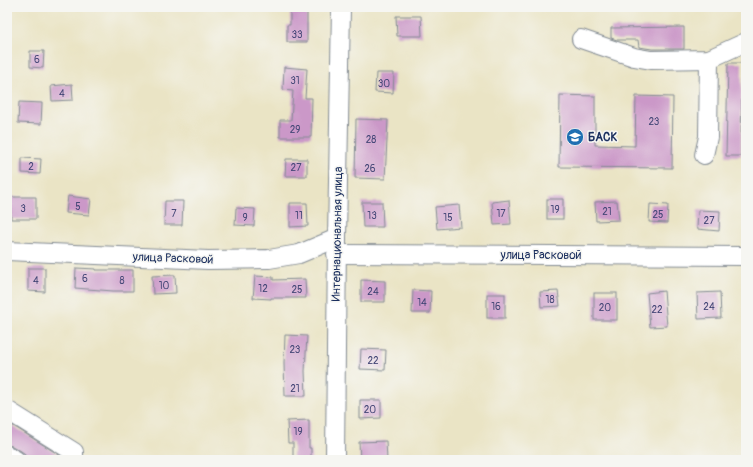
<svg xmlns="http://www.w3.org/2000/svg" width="753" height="467" font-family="Pangolin,sans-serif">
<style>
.building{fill:#cb98c8}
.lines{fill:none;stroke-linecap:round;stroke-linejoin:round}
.minor-casing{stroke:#828a92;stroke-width:20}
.minor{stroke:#fff;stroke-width:18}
.labels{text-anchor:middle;stroke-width:3;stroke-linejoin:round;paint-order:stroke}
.number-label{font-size:10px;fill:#474978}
.poi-label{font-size:12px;font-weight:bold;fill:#1b2f5e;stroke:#f6f6f2;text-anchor:start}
.street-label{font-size:12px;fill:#1b2f5e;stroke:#f6f6f2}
</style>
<rect width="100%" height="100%" fill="#f6f6f2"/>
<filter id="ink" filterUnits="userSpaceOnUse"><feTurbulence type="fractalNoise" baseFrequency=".025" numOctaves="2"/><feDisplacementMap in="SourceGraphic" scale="8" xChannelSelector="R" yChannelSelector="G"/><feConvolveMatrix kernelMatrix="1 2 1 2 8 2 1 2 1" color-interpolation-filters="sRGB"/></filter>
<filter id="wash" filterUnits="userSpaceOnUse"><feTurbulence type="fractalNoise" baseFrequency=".012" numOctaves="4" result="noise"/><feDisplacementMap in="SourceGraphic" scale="16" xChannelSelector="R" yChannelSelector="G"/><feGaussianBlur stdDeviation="0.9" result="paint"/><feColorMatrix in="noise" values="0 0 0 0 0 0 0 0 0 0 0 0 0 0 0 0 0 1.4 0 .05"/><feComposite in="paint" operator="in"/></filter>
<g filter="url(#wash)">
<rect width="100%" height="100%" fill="#eae4c5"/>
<g id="blocks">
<!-- building -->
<g class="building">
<path d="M290,7H307V42H287V25H290Z"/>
<path d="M396,16H421L422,36H397Z"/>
<path d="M684,27V49H652L639,47L638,40H617L611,38V28Z"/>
<path d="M30,51H44L43,68L30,67Z"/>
<path d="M728,63H742L741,156H726Z"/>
<path d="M284,67L307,69L305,98H312L311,137H280V120H291L293,91L283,90Z"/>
<path d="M376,73H394L393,93L375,92Z"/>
<path d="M72,84L73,100L52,101L51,86Z"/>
<path d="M560,95L595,96V145L635,146L636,96L673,97L672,168L559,167Z"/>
<path d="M19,102L42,103L41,124L18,123Z"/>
<path d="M356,119L388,120L385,179L355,178Z"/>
<path d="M22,158L41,159L40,174L22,173Z"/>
<path d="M286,159H307V176H285Z"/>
<path d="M68,196L91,199L89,215L66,213Z"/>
<path d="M10,197H36V219H11Z"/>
<rect x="547" y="199" width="16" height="20"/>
<path d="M509,200L511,224L494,225L492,202Z"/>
<path d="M165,201H183L182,225H164Z"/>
<path d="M617,201L619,220L596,221L595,202Z"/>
<path d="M362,202H382L383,227H363Z"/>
<path d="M290,203H307L308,226L290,227Z"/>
<path d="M650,204L668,205L667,223L649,222Z"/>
<path d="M459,205L461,227L437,229L435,207Z"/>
<path d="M236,208L255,209L254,226L235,225Z"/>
<path d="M698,210L720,211L719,231L697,229Z"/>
<path d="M28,268H45V292L28,291Z"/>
<path d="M76,268L96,269V270H133V291H113L75,288Z"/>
<path d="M175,275L176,293L153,294L152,276Z"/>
<path d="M255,276L273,277V280L305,279L306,298H271V299L253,298Z"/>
<path d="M361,280L385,281V302H361Z"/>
<path d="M413,290L431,291L430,313H412Z"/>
<path d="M558,291L560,306L541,307L540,292Z"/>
<path d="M664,291L667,326L650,327L647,293Z"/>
<path d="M720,292L721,318L698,319L697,293Z"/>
<rect x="594" y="293" width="23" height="27"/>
<rect x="487" y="294" width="18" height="24"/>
<path d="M285,335L307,336L305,371L306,396H285L284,363Z"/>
<path d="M361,349L386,350L385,370L360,369Z"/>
<path d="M360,400H381V418L360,419Z"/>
<path d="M309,420V448H311V460H293V443H288L287,421Z"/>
<path d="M7,422L64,458V460L26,459L25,454L21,451L12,446L7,445Z"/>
<path d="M386,441L387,460H360L359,442Z"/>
</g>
</g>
</g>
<g filter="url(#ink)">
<use href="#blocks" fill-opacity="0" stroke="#828a92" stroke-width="1"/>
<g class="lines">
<defs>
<g id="minor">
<path d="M581,39L634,57L651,60L709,59L746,42"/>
<path d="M704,155L708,137L709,59"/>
<path d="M7,251L208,260L269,259L299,254L337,238"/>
<path d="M336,254L746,256"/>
<path d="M7,410L74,452V460"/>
<path d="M7,455L16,460"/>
<path d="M335,460L337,238L341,7"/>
</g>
</defs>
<!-- minor casing -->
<use href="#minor" class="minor-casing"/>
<!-- minor -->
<use href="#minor" class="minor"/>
</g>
</g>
<!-- icons -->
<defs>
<symbol id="school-disc" viewBox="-11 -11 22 22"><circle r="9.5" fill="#1f6fb2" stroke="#f6f6f2"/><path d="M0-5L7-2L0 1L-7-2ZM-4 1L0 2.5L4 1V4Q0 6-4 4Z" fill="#fff"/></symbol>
</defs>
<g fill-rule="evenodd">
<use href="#school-disc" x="565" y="127" width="20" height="20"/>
</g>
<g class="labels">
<!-- number labels -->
<g class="number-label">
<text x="297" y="38">33</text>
<text x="37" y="63">6</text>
<text x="295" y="84">31</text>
<text x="384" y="87">30</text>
<text x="62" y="97">4</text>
<text x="654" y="125">23</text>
<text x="295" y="133">29</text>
<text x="371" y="143">28</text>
<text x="31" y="170">2</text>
<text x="296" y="171">27</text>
<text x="370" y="172">26</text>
<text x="78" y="210">5</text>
<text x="23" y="212">3</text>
<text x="555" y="213">19</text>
<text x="607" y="215">21</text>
<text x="174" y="217">7</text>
<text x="501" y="217">17</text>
<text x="658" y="218">25</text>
<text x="299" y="219">11</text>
<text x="372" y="219">13</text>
<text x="245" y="221">9</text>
<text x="448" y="221">15</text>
<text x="709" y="224">27</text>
<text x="85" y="282">6</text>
<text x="36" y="284">4</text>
<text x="122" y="284">8</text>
<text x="164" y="289">10</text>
<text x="263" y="292">12</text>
<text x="297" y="293">25</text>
<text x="373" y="295">24</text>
<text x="550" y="303">18</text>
<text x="422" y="306">14</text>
<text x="496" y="310">16</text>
<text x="709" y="310">24</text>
<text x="605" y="311">20</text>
<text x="657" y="313">22</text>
<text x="295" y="353">23</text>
<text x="373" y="364">22</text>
<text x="295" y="392">21</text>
<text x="370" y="413">20</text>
<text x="298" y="435">19</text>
</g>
<!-- poi labels -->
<g class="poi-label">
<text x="588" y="141">БАСК</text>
</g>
<!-- street labels -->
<g class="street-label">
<text transform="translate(337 234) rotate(-89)" y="4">Интернациональная улица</text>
<text x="541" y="259">улица Расковой</text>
<text transform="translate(173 258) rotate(2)" y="4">улица Расковой</text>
</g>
</g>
<!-- margin -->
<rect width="753" height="467" fill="none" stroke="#f6f6f2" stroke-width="24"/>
</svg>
